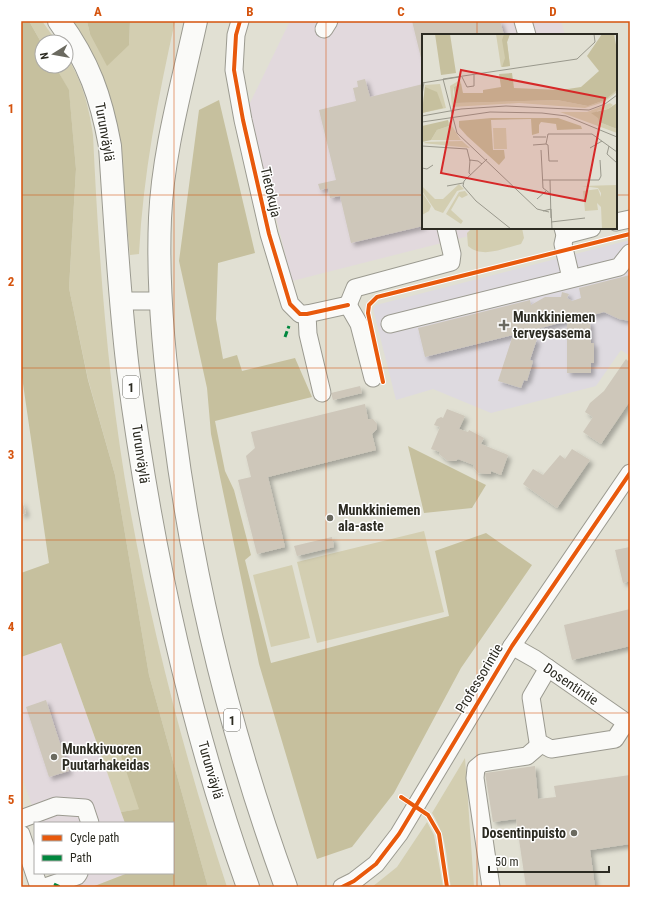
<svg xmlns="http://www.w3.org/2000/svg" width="651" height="908" font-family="'Roboto Condensed',sans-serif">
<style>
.commercial{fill:#e2d9dd}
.medical{fill:#dedae0}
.green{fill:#d3ceb1}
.forest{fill:#c6c09e}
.building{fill:#cec7ba;filter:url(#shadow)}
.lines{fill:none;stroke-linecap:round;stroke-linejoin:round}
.minor-casing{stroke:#9b9a90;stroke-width:19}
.highway-casing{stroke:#9b9a90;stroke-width:24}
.minor{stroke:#fafaf8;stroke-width:17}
.highway{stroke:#fafaf8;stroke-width:22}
.quiet{stroke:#00873e;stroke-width:3;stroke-dasharray:6 3;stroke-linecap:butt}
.cycleway-casing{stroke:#fff;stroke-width:6}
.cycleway{stroke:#e8590c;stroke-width:4}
.grid{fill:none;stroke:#d5540e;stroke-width:1;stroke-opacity:0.55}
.poi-dot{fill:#6b6a60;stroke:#fff;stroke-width:1.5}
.labels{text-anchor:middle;stroke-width:3;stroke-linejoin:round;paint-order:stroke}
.shield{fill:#fff;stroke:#6b6b64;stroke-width:1}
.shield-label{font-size:13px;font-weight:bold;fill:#2c2b22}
.street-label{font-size:14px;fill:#2c2b22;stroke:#fff}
.poi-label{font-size:14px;font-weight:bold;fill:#2c2b22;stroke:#fff;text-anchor:start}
.inset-road{fill:none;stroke:#99988c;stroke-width:1}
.view{fill:#d62828;fill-opacity:0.15;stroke:#d62828;stroke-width:2}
.inset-edge{fill:none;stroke:#2c2b22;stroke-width:2}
.neatline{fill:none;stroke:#d5540e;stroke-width:1.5}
.grid-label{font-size:13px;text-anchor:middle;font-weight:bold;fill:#d5540e}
</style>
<defs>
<filter id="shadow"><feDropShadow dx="3.5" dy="3.5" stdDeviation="2" flood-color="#0004"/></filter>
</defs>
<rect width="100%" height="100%" fill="#e1e0d3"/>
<!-- commercial -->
<g class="commercial">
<path d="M290,21H561L565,35H423V228H501L292,281L248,107Z"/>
<path d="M61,643L99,749L125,823H38L21,774V657Z"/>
<path d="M56,873H128L92,887H61Z"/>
</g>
<!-- medical -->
<path class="medical" d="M630,240V356L621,350L596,386L491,413L433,389L396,400L373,309L376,305Z"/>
<!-- green -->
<g class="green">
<path d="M29,21H42L57,42H42V44Z"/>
<path d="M71,21H87L90,34L129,45L130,21H175C158,98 143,175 139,254L130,255L119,141Z"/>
<path d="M66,56C82,79 89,107 93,135C99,262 108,389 131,514C154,640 187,765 227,887H208L149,675L115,475L88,379L69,288L76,169L69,91L55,66H66Z"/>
<path d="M472,228H522L524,238L521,244C504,248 483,259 468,246L467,233Z"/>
<path d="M424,531L444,612L317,643L297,562Z"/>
<path d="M292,565L310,638L271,647L253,575Z"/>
<path d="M118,743L140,809L121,812L99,749Z"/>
<path d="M465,758L474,887H451C446,858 448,839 432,813Z"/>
<path d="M427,822L434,835L443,887H372L397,867Z"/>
</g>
<!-- forest -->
<g class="forest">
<path d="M21,21H29L42,44V66H55L69,90L76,169L69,288L88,380L115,475L149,675L208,887H92L128,873H173V823H125L121,812L139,809L117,744L99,749L61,643L21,657V573L49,563L21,370Z"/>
<path d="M87,21H130L129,45L107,66L90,34Z"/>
<path d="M219,100L255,253L218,263L216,319L223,359L237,355L242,371L295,358L312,397L215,421L225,471L234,490L251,555L245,560L271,663L449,616L435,551L486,533L532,565L461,668L394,793L352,847L317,859L259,664L211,434L207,388L179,261L199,110Z"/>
<path d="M408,446L486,485L472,508L424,513Z"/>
</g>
<!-- building -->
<g class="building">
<path d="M412,21H500L504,35H423L422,62Z"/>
<path d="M365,79L370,97L423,84V226L351,243L340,196L330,198L328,188L320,190L318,184L336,180L319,110L356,101L353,88L358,87L357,81Z"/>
<path d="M630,275V321L619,319L604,312L582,318V321H590L591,343H594V363H591V373H567V321L530,331L528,336L537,339L530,360L533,361L527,381L524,380L521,388L498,381L513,335L425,357L418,328L530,300L531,305L545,297H561L562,292L569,294L567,298L572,301L581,298L579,288Z"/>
<path d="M630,358V401L601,444L583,432L593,417L585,412L590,403L604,391L626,359L628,361Z"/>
<path d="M360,386L362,393L333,400L331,393Z"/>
<path d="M365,404L368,419H373L377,424V429L372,434L376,450L268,477L285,547L257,554L238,480L251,477L246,456L255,448L251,432Z"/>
<path d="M447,409L465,416L459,429L468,432L469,430L484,438L481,444L508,455L501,475L491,471V474H486L478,473L473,467L474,465L458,459L456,461H448L439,454L440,452L431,449L440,427L434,425L437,419L441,417L443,418Z"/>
<path d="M572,449L590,460L557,508L523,484L533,469L543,475L560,455L565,459Z"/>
<path d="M21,499L26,513L21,515Z"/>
<path d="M332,537L334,547L297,556L294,546Z"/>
<path d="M630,547V581L623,583L615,550Z"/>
<path d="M630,609V646L572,660L564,625Z"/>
<path d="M46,700L69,771L49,777L26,707Z"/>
<path d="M535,766L538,799L556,797L554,786L630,775V844L590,850L595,887H526L516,819L493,822L485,773Z"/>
</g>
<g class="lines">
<defs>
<g id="minor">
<path d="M240,21L236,35L234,70L243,120L269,234L290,304L300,314H307L348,305"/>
<path d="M523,21L527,35"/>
<path d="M324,29L329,21"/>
<path d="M616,222L630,219"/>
<path d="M563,228L565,235L563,244L571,278"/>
<path d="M565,235L592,228"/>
<path d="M122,301H160"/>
<path d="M348,305L355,288L451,262L452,254L446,228"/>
<path d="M348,305L359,324L373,378"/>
<path d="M307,314L308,334L322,393"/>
<path d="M390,324L619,267L630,253"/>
<path d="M512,646L535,659L630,725"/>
<path d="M548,668L531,697L538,742L551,749L615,739L626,722"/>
<path d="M21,819L56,806L85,808L90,823"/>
<path d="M21,834L39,887"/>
<path d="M45,887L77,876L79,873"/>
<path d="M342,887L354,881L376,864L399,834L512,646L630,473"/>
<path d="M491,887L475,778L476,768L482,763L527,756L541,744"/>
</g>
<g id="highway">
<path d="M59,21C89,62 101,97 110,146C115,221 119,296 128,370C151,546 188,720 248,887"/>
<path d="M196,21C182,86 163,151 160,218C157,289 164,360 174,430C194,586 232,739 286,887"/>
</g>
</defs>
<!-- minor casing -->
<use href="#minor" class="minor-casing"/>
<!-- highway casing -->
<use href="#highway" class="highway-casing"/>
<!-- minor -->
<use href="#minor" class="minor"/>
<!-- highway -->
<use href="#highway" class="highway"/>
<!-- quiet -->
<g class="quiet">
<path d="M285,337L289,326"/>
<path d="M54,884L60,887"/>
</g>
<defs>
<g id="cycleway">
<path d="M240,21L236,35L234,70L243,120L269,234L290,304L300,314H307L348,305"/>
<path d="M383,382L368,313L369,305L377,297L630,234"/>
<path d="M401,797L428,815L439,834L447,887"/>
<path d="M342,887L354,881L376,864L399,834L512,646L630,473"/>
</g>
</defs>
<!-- cycleway casing -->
<use href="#cycleway" class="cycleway-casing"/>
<!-- cycleway -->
<use href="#cycleway" class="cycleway"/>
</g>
<!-- grid -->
<path class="grid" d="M174,21V887M326,21V887M477,21V35M21,195H423M616,195H630M477,228V887M21,368H630M21,540H630M21,713H630"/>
<!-- markers -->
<g class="poi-dot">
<path d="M502 319h4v4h4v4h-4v4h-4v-4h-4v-4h4z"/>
<circle cx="330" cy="518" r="4"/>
<circle cx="54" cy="757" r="4"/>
<circle cx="574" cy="833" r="4"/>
</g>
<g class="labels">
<!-- shield labels -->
<g class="shield">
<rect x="123" y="376" width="16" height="22" rx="3"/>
<rect x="224" y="709" width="16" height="22" rx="3"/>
</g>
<g class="shield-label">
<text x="131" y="392">1</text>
<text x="232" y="725">1</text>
</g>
<!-- street labels -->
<g class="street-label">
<text transform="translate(105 132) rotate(80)" y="5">Turunväylä</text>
<text transform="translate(271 192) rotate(77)" y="5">Tietokuja</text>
<text transform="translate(141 454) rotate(82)" y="5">Turunväylä</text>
<text transform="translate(479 678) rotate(-59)" y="5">Professorintie</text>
<text transform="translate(571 684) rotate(34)" y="5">Dosentintie</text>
<text transform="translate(211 770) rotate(74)" y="5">Turunväylä</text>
</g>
<!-- poi labels -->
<g class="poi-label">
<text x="513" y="322">Munkkiniemen<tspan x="513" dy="16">terveysasema</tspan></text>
<text x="338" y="515">Munkkiniemen<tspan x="338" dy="16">ala-aste</tspan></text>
<text x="62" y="754">Munkkivuoren<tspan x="62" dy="16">Puutarhakeidas</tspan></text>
<text x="566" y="838" text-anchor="end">Dosentinpuisto</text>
</g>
</g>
<!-- overview -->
<g transform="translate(422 34)">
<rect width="195" height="195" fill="#e1e0d3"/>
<path d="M74,0H88L85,8L88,32L79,33ZM38,46L39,49L32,53L31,58L33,69L135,66L166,72L183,66L195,56V58L182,68L163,74L97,69L30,73L28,52ZM18,50L24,74L0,79L3,51ZM188,69L191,71L186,75L175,77L177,88L195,95V99L138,78H165ZM26,86L39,106H9L15,96L27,92ZM71,94H84L85,115H72ZM40,107L48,114L1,109L4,108ZM37,150L42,155L35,157L21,179L13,176L0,157V152L13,165H21ZM195,151V195H180L179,173L175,169L176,176L163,177L161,157L176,155L179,163V159L176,154L159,152ZM43,157L46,161L40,164L37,162L29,176L41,187L39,190L24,180L37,158ZM0,158L9,172L7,177L0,181Z" fill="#d3ceb1"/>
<path d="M13,0H28L34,39L19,41ZM82,0H88L85,8L88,32L80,33L83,24L80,6ZM180,0H192L195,16V56L183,66L166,72L135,66L33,69L32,53L39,49L41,59H61V56L79,53L77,40L90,39L92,54L139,56L159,53L177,37L165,22ZM3,53L15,58L21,74L0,79ZM195,69V95L177,88L176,84L169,79L186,75ZM69,84H136L159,92L160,95L135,96L134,90L119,88L117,91V99L110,101L109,85L69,86L71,116H82L83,124L77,131L45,102L37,93V87ZM26,86L27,92L15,96L9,106L0,108V92Z" fill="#c6c09e"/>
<path class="inset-road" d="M40,43L45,53L52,52V41M21,45L35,99L115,175L127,178M21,45L155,25L173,8L172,0M0,49L37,43M0,61L2,48M0,82L39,75L84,72L167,76L183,70L195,61M0,88L68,78L120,79L144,82L195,103M111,103H124M111,111L124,110M0,112L45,115L48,127M187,112L185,120L195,129M168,114L180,107M119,116L121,154L129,160M65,125L42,147L41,152L54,167L89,195M136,127H127L126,111L124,110L126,100H170L195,118M0,134L5,135L11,131M49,141L47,139L48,126L56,127L60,130M121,146H177L179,142L178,126M128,146L129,184M25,152L41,149M115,165L124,157M121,177L129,175L130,195M129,188L163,184"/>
<path class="view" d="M39,36L183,64L163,167L19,139Z"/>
<rect width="195" height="195" class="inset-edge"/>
</g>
<!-- border -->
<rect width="651" height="908" fill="none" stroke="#ffffff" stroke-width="44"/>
<!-- legend -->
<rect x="34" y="822" width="140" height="52" fill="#ffffff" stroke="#abaaa7"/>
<rect x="42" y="835" width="20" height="6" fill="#e8590c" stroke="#abaaa7"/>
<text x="70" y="842" font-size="12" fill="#2c2b22">Cycle path</text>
<rect x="42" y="855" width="20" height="6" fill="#00873e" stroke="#abaaa7"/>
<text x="70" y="862" font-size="12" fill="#2c2b22">Path</text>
<!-- north arrow -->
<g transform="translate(54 54) rotate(259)"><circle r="19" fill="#ffffff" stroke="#abaaa7"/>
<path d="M0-3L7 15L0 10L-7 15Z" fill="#6b6a60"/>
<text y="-6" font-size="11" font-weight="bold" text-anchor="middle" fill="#2c2b22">N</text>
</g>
<!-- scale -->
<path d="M489 866v6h120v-6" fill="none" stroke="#2c2b22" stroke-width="2"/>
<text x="495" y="866" font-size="12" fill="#2c2b22" stroke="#ffffff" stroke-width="3" paint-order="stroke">50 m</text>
<rect x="22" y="22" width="607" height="864" class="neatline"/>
<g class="grid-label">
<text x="98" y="16">A</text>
<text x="250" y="16">B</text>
<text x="401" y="16">C</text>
<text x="553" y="16">D</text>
<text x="11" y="113">1</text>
<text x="11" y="286">2</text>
<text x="11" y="459">3</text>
<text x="11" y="631">4</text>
<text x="11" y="804">5</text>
</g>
</svg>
